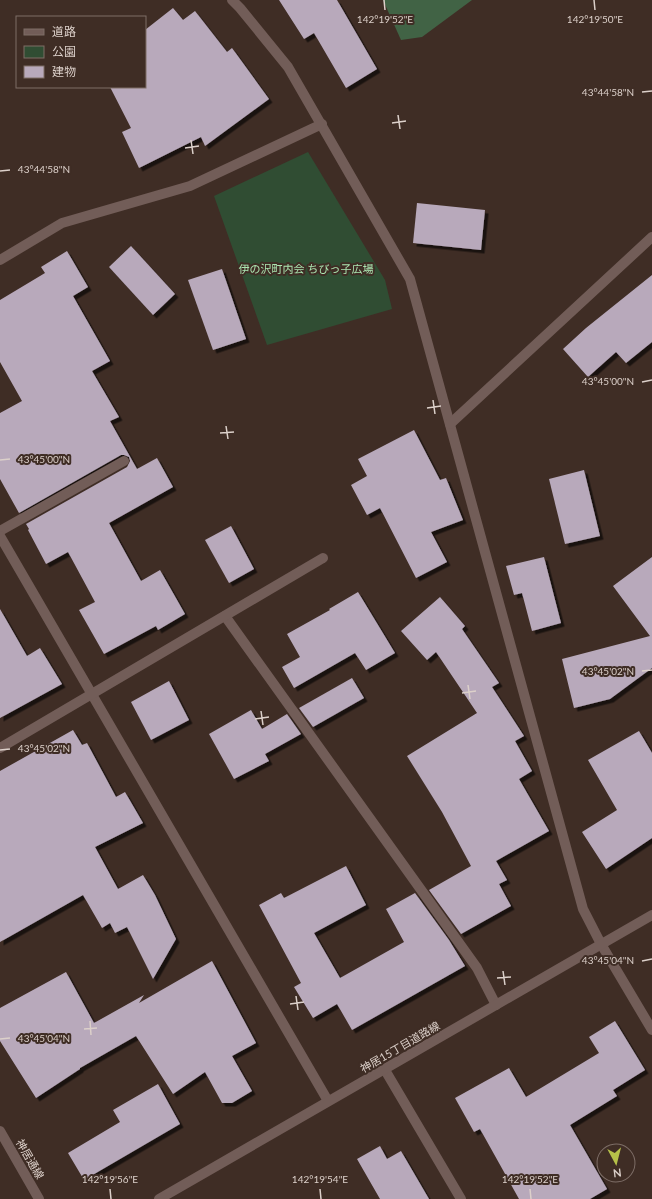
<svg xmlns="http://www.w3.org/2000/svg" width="652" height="1199" font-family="Lato,'Noto Sans JP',sans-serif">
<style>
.green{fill:#304d33}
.forest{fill:#416345}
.building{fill:#b8a9bb;filter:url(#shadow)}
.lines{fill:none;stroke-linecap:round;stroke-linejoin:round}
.minor{stroke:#725d58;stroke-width:10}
.ticks{fill:none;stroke:#dcd0ca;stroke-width:1.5}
.labels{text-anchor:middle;stroke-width:4;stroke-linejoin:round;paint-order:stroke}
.park-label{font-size:11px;fill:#abe5b1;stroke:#3f2d25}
.street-label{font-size:11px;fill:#dcd0ca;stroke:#3f2d25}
.ticks-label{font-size:10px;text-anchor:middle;fill:#dcd0ca;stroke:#3f2d25;stroke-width:4;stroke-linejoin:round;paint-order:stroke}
</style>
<defs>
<filter id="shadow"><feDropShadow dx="3.5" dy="3.5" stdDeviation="0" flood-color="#0009"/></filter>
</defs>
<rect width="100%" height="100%" fill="#3f2d25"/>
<!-- green -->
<path class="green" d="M308,152L385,280L392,309L267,345L214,196Z"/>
<!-- forest -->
<path class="forest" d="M383,0H472L422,37L401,40Z"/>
<!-- building -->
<g class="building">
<path d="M279,0H337L377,69L346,88L314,33L304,39Z"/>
<path d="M173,8L183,20L195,11L227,52L232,48L269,99L205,146L201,137L139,168L122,132L131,128L110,87H145V30Z"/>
<path d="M417,203L485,210L481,250L413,243Z"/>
<path d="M131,246L175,294L153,315L109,267Z"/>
<path d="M67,251L88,287L73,296L110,361L92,371L119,417L110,421L137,469L157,458L173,487L109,523L141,581L160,570L185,614L158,630L156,626L104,654L79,610L95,602L68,552L46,564L28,530L29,529L26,524L127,467L130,461L129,457L124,455H121L19,513L0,479V413L22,401L0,362V300L45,273L41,267Z"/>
<path d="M222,269L246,339L213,350L188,280Z"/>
<path d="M652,275V342L626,363L616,352L588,377L563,349L586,328Z"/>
<path d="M414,430L440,480L446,478L463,520L431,532L447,562L416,578L380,508L367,515L351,485L367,476L358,459Z"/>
<path d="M584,470L600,536L565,544L549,479Z"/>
<path d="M231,526L254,569L229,583L205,540Z"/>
<path d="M544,557L561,623L532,631L522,593L514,595L506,566Z"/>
<path d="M652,557V668L610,699L574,708L562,659L650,636L613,586Z"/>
<path d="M358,592L395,653L366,670L355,653L294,688L282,667L300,657L287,634L330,610L329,609Z"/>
<path d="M440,597L465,626L462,629L499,683L492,687L524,736L515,741L532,771L519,779L549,831L496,861L507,880L499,884L511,906L461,934L429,890L471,866L442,812L407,756L477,713L436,652L427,660L401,631Z"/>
<path d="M0,609L27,656L40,648L62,684L0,718Z"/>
<path d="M352,678L364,698L313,727L299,708Z"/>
<path d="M169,681L189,720L151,740L131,702Z"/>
<path d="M251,710L262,729L287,714L301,734L265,754L269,761L234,779L209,734Z"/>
<path d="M73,730L82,745L87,743L116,797L125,792L143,823L95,847L118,889L143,875L155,895L176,939L153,979L127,927L115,933L110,923L102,928L83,895L0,942V771Z"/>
<path d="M639,731L652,753V838L606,869L582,832L617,810L588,760Z"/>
<path d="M346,866L366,905L314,933L340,978L404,942L386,909L415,893L449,940L465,966L352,1030L337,1004L313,1018L294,987L301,983L259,905L281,893L284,898Z"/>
<path d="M212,961L256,1043L232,1056L252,1091L232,1103H222L205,1072L173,1094L136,1036L80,1068V1069L36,1098L0,1041V1008L66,972L94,1023L144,995L139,1003Z"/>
<path d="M615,1021L645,1070L613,1090L617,1096L570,1125L607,1189L590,1199H519L480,1129L474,1132L455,1098L509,1068L526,1097L599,1053L589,1037Z"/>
<path d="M158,1084L180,1124L84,1180L68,1153L120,1122L113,1110Z"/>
<path d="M380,1146L387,1159L401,1151L429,1199H380L357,1159Z"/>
</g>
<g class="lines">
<!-- minor -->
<g class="minor">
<path d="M232,0L240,8L288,67L410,279L583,909L601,944L652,1030"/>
<path d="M0,260L62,223L190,186L322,124"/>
<path d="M450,424L652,237"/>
<path d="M0,531L124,461"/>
<path d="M0,536L328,1101"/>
<path d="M225,616L477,968L496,1005"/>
<path d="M0,748L323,558"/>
<path d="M385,1070L461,1199"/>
<path d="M0,1131L39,1199"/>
<path d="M159,1199L652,915"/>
</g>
</g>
<!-- ticks -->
<path class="ticks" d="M384,0L385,10M594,0L595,10M642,92L652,91M398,115L400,129M392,123L406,121M191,140L193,154M185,148L199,146M0,171L10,170M642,382L652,380M433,400L435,414M427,408L441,406M226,426L228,439M220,433L234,432M0,460L10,459M642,671L652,670M468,685L470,699M462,693L476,691M261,711L263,725M255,719L269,717M0,750L10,749M642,961L652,959M503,971L505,985M497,978L511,977M296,996L298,1010M290,1004L304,1002M90,1021L91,1035M84,1029L97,1028M0,1039L10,1038M110,1189L111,1199M320,1189L321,1199M530,1189L531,1199"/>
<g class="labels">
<!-- park labels -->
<g class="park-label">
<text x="306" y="273">伊の沢町内会 ちびっ子広場</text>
</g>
<!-- street labels -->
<g class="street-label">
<text transform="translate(400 1047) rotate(-30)" y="4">神居15丁目道路線</text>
<text transform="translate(30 1159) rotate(60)" y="4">神居通線</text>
</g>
</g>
<g class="ticks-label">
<text x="385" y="23">142°19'52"E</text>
<text x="595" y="23">142°19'50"E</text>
<text x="608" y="96">43°44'58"N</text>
<text x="44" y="173">43°44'58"N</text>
<text x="608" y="385">43°45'00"N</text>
<text x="44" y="463">43°45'00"N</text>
<text x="608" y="675">43°45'02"N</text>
<text x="44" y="752">43°45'02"N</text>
<text x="608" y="964">43°45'04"N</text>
<text x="44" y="1042">43°45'04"N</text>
<text x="110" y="1183">142°19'56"E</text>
<text x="320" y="1183">142°19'54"E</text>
<text x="530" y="1183">142°19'52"E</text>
</g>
<!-- legend -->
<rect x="16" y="16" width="130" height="72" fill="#3f2d25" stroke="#7e6e67"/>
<rect x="24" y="29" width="20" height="6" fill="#725d58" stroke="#7e6e67"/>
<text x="52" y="36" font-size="12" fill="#dcd0ca">道路</text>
<rect x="24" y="46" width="20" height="12" fill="#304d33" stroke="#7e6e67"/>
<text x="52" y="56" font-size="12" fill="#dcd0ca">公園</text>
<rect x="24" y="66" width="20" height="12" fill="#b8a9bb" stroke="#7e6e67"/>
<text x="52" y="76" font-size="12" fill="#dcd0ca">建物</text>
<!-- north arrow -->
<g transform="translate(616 1163) rotate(173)"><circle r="19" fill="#3f2d25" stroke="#7e6e67"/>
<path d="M0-3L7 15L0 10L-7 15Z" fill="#b6c149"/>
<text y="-6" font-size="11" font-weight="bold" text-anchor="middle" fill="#dcd0ca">N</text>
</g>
</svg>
